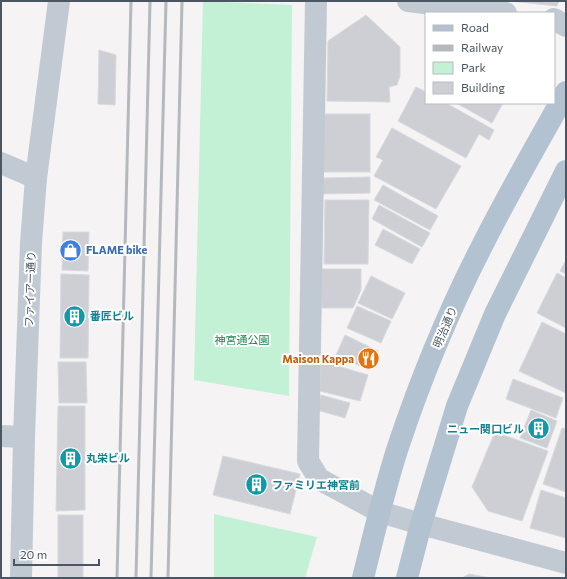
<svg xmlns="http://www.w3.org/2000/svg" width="567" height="579" font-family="Commissioner,'Noto Sans JP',sans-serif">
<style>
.green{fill:#c3f1d5}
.building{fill:#cdcfd5;stroke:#d7d9de}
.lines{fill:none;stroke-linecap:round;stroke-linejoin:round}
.minor{stroke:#c1cad2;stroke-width:22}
.tertiary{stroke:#c1cad2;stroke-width:22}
.primary{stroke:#b3c2d1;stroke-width:22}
.rail{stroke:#b5b8bd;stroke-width:3}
.labels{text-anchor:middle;stroke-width:4;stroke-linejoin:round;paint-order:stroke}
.shop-label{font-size:11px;font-weight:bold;fill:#366cbe;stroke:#fff;text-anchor:start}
.street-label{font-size:11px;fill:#4a5661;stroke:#fff}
.culture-label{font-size:11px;font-weight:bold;fill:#0d838f;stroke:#fff;text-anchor:start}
.park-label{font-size:11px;fill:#17864f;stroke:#fff}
.food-label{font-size:11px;font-weight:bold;fill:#c56008;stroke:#fff;text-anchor:end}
</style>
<rect width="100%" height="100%" fill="#f5f3f3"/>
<!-- green -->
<g class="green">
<path d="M203,1L292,5L289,396L194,380Z"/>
<path d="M214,514L317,537L305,578H214Z"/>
</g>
<!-- building -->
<g class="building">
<path d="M510,1H559L557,6Z"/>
<path d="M366,15L400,47V76L397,85L389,87L390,102L327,101L328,41Z"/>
<path d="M99,50L116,55L115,105L98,104Z"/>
<path d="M416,87L426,92V103H446L494,130L489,140L479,134L466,158L398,121Z"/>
<path d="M456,103H503L492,123Z"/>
<rect x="322" y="114" width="48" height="58"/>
<path d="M392,128L461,166L436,209L374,176L383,160L376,157Z"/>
<path d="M370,177V193L321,194V178Z"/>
<path d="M383,185L438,216L430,230L374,200Z"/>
<path d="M325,200H369L368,264H324Z"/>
<path d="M379,205L430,233L422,247L372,219Z"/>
<path d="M383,229L420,249L412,264L375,245Z"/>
<path d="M63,232H89L88,271L62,270Z"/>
<path d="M566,260V274L560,271Z"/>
<path d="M321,269H361V290L353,308H322Z"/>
<path d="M557,273L566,278V328L537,313Z"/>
<path d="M61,274L89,275L88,358H60Z"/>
<path d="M371,276L405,293L392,319L358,303Z"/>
<path d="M357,306L391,321L381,343L347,328Z"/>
<path d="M542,322L566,334V393L519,371Z"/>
<path d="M345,335L378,351L369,370L336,355Z"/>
<path d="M321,361L368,375L360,401L320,391Z"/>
<path d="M58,362H86L87,403H59Z"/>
<path d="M513,379L563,398L556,418L506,399Z"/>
<path d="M321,395L350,403L345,418L317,410Z"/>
<path d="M58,406H85V510L56,511Z"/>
<path d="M531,410L557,421L547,448L520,438Z"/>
<path d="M562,428L566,429V492L543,484Z"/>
<path d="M495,432L548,451L522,521L488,511L472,487Z"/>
<path d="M223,456L300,474L290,514L213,495Z"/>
<path d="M541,490L566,498V538L530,528Z"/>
<rect x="58" y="515" width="25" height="63"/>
<path d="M469,574L490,578H462Z"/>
</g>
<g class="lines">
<!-- minor -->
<g class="minor">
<path d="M316,1L308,461L319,479L380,512L421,524L566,563"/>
<path d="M408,1L506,13"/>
<path d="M554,19L566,26"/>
<path d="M1,163L36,178"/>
</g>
<!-- tertiary -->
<g class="tertiary">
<path d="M1,436L24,437"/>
<path d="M21,578L24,437L31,243L36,178L59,1"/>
</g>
<!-- primary -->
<g class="primary">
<path d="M363,578C374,534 384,490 398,447C421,378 449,310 482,246C508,194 538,143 566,92"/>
<path d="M407,578L421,524L457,406L495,314L566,171"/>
</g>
<!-- rail -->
<g class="rail">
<path d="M117,578L131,1"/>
<path d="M136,578L150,1"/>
<path d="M151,578L166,1"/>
<path d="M168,578L182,1"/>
</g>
</g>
<!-- icons -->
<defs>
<symbol id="shop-disc" viewBox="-11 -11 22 22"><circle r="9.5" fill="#3f7fe0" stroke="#fff"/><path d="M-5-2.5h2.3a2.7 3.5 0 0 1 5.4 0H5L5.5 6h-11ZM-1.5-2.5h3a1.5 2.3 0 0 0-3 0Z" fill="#fff"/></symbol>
<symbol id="building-disc" viewBox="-11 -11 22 22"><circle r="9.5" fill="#0f9aa8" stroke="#fff"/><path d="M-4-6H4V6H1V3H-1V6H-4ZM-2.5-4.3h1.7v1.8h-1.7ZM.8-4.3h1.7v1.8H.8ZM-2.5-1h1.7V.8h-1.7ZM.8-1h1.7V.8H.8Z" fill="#fff"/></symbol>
<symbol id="restaurant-disc" viewBox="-11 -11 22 22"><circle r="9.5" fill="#e8710a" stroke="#fff"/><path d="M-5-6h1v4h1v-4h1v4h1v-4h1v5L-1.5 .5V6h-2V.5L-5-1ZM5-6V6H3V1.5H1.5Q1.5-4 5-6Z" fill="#fff"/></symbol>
</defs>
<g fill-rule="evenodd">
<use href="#shop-disc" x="58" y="238" width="25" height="25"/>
<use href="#building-disc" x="62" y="304" width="25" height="25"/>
<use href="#restaurant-disc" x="356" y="346" width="25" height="25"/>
<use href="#building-disc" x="526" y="416" width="25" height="25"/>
<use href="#building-disc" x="58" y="446" width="25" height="25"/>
<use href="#building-disc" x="244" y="472" width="25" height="25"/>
</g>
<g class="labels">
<!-- shop labels -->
<g class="shop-label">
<text x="86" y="254">FLAME bike</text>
</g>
<!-- street labels -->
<g class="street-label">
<text transform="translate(30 289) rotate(-88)" y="4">ファイアー通り</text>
<text transform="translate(445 327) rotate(-67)" y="4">明治通り</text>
</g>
<!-- culture labels -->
<g class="culture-label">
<text x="90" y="320">番匠ビル</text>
<text x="524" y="433" text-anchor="end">ニュー関口ビル</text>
<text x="86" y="462">丸栄ビル</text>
<text x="272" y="489">ファミリエ神宮前</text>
</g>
<!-- park labels -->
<g class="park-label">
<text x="242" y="344">神宮通公園</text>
</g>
<!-- food labels -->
<g class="food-label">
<text x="354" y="363">Maison Kappa</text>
</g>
</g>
<!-- border -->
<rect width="567" height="579" fill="none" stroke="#4a5661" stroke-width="4"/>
<!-- legend -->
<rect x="425" y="12" width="130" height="92" fill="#ffffff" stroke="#b7bbc0"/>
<rect x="433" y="25" width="20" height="6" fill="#b3c2d1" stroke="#b7bbc0"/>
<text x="461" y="32" font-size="12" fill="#4a5661">Road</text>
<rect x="433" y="45" width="20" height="6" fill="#b5b8bd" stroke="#b7bbc0"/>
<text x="461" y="52" font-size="12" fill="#4a5661">Railway</text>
<rect x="433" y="62" width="20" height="12" fill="#c3f1d5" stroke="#b7bbc0"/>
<text x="461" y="72" font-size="12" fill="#4a5661">Park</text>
<rect x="433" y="82" width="20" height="12" fill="#cdcfd5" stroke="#b7bbc0"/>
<text x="461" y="92" font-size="12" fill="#4a5661">Building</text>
<!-- scale -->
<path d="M14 559v6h85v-6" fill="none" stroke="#4a5661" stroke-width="2"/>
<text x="20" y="559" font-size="12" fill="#4a5661" stroke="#ffffff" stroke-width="3" paint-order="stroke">20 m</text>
</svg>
